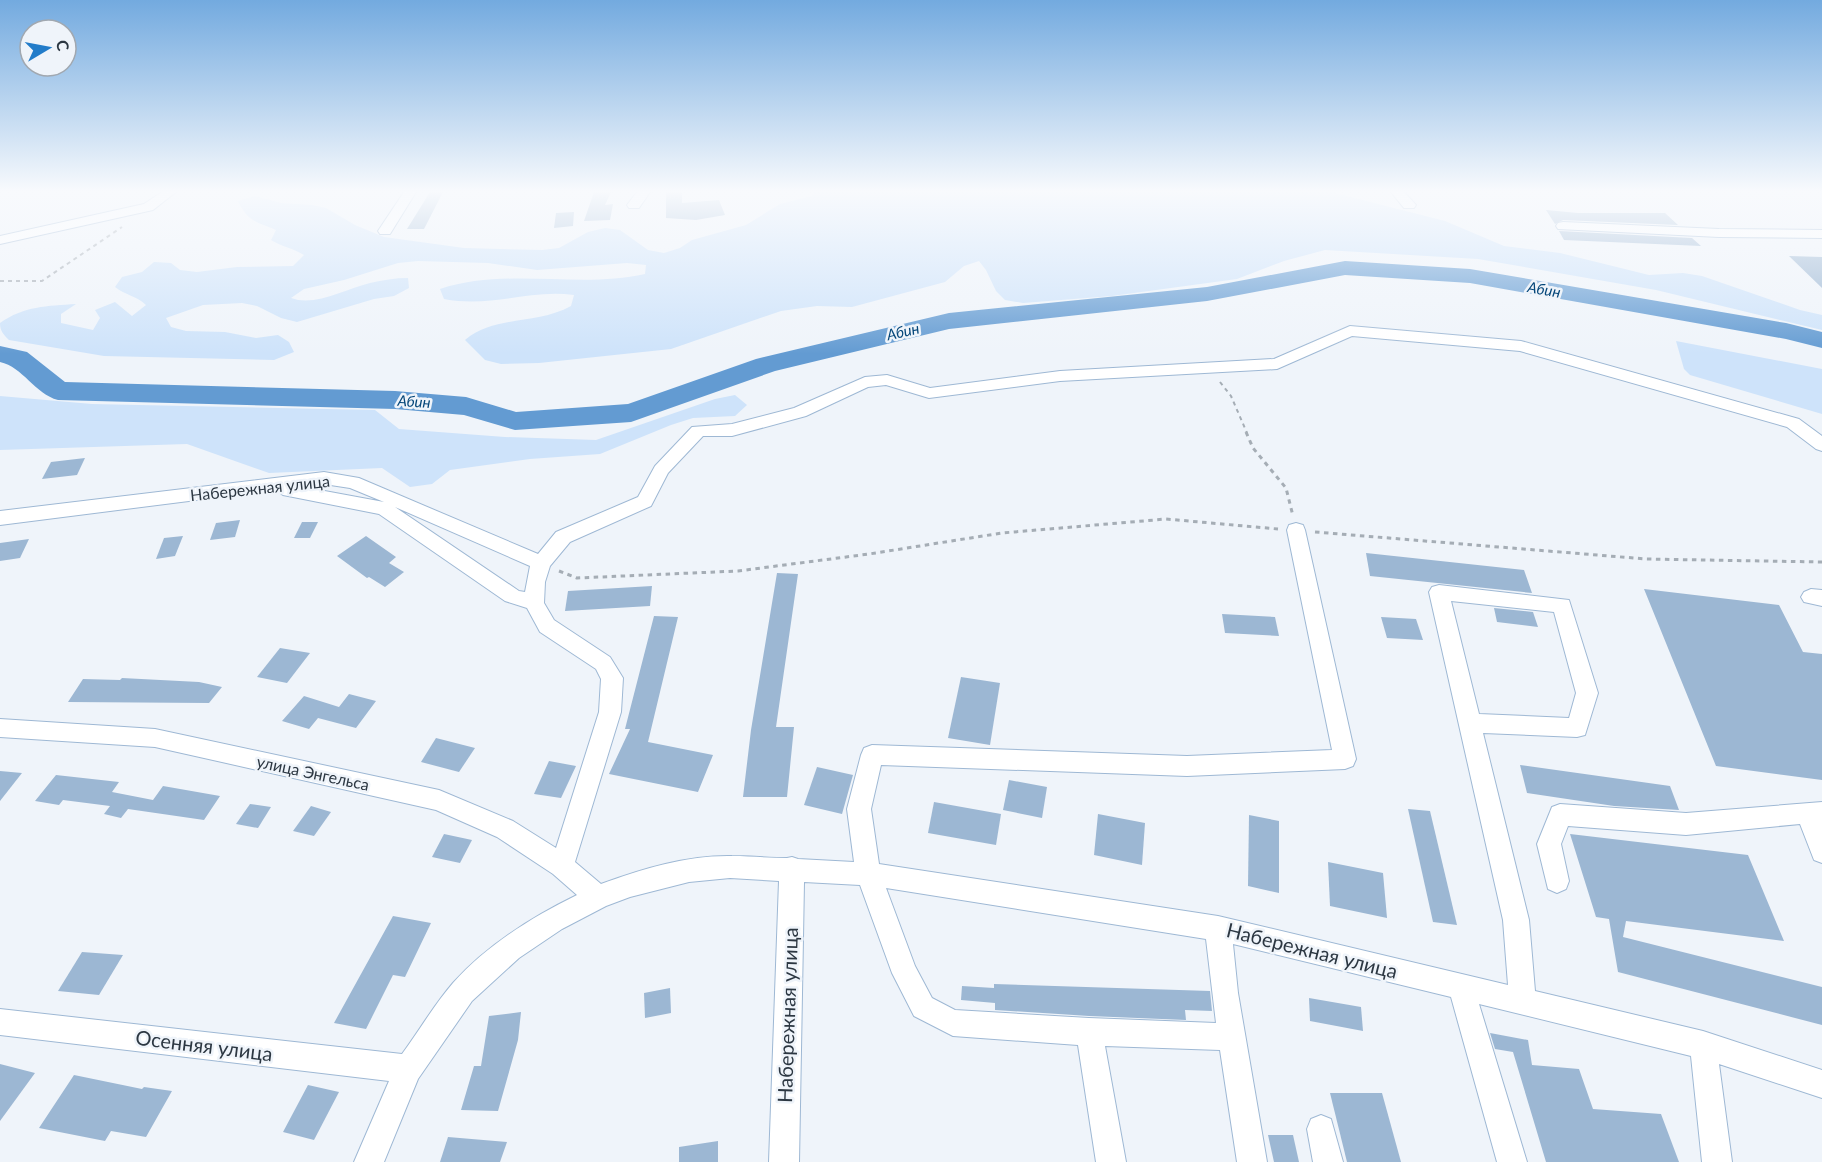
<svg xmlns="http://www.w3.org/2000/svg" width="1822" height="1162" font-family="Lato,sans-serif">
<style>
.green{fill:#cee3fa}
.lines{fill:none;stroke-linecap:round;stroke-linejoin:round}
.river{fill:#639bd2;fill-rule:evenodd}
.building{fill:#9cb7d3}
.minor-casing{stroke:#9eb8d4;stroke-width:2}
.path-far1{stroke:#a5adb5;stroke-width:2;stroke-dasharray:4 4;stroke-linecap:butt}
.path{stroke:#a5adb5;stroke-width:3;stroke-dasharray:4.5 4.5;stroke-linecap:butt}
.minor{fill:#fff;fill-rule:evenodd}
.labels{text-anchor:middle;stroke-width:5;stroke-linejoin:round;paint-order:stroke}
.far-water-label{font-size:15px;font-style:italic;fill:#044679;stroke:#eff4fa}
.street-label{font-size:16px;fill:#2c3742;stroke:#eff4fa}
.near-street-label{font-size:20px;fill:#2c3742;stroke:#eff4fa}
</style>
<rect width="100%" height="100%" fill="#eff4fa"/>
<!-- green -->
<g class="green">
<path d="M815,192H1331L1445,221L1504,246L1560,253L1649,275L1683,273L1702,276L1800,310L1822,315V330L1656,290L1478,259L1325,250L1284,261L1237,279L1112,296L1023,303L1005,300L996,291L986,270L979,261L964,266L945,282L852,307L817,306L781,311L671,349L539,363L501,364L485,360L465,340C495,315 537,325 571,306L574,295C529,289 492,308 444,299L440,289C506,267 580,289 645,274L646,265L627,263L537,270L488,263L418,261L398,263L344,280L304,289L291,298C315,307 345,289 370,283C383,280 395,278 408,278L409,288L394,296L374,299L297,322L281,318L257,306L242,303L203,305L166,318L171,327L186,331L225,332L256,338L278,335L289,342L294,352L274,360L104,356L9,340C3,334 0,331 0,323C24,306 47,306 76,304L61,314V323L93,330L100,318L95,310L115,302L132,316L146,305C137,296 125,295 115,287L122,277L142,272L154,262L171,263L180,270L197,272L237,267L293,266L304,255C293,248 282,247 271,240L276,230C257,222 248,222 238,201L255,196L281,203L312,205L326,208L355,225L384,237L464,248L542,250L559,248L588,232L605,228L620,230L648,250L664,253L680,248L692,240L746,225L780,204L812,196Z"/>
<path d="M1676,341L1822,369V414L1690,375L1684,369Z"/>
<path d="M735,395L747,405L735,416L693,418L671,425L600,454L530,459L450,470L432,484L410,487L382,468L269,473L187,444L0,450V396L92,404L375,410L399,429L505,437L596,440L715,399Z"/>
</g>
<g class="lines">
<!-- river -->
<path class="river" d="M1345,261L1470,269L1786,323L1822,332V348L1786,339L1470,283L1345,275L1207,301L949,329L775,371L631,422L515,430L464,415L395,409L58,400C35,394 23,367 0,362V346L27,352L65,382L395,391L466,397L516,412L628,404L756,359L949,313L1207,287Z"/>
</g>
<!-- building -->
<g class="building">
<path d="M430,192H443L424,229H407Z"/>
<path d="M594,192H611L605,205L613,204L610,220L584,221Z"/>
<path d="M666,192H682V203L719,200L725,215L696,220L666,218Z"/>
<path d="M1546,210L1578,213H1665L1678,225L1563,220L1555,224Z"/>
<path d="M574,212L573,226L554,228L556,213Z"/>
<path d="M1559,231L1692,238L1701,246L1564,240Z"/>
<path d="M1789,256L1822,257V288Z"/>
<path d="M85,458L77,475L42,479L51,462Z"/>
<path d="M240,520L235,537L210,540L216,523Z"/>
<path d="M302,522H318L310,538H294Z"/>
<path d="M183,536L175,556L156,559L164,538Z"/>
<path d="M366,536L396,557L389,563L404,572L385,587L369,577L367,578L337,556Z"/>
<path d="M29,539L20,558L0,561V543Z"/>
<path d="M1366,553L1524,570L1532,593L1370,576Z"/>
<path d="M777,573L798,574L776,727H794L787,797H743L751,730Z"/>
<path d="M652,586L650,606L565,611L568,591Z"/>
<path d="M1644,589L1779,605L1803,652L1822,654V780L1716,766Z"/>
<path d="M1494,608L1533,612L1538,627L1497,622Z"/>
<path d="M1222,614L1275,617L1279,636L1225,633Z"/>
<path d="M654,616L678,617L648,742L713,755L698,792L609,774L630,729H625Z"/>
<path d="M1381,617L1416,619L1423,640L1387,638Z"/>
<path d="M280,648L310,653L287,683L257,677Z"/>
<path d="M961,677L1000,683L990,745L948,738Z"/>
<path d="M122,678L199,682L222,687L209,703L68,702L83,679L120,680Z"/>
<path d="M349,694L376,701L356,728L318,718L309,729L282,721L304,696L339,707Z"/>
<path d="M436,738L475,748L459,772L421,762Z"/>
<path d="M549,761L576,766L561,798L534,794Z"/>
<path d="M1520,765L1670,786L1679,810L1614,806L1527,793Z"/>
<path d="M817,767L853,775L842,814L804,805Z"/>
<path d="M0,771L22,773L0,801Z"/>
<path d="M56,775L119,782L112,792L153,800L163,786L220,796L204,820L128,809L121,818L104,814L110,806L63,800L59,805L35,801Z"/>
<path d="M1009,780L1047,787L1042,818L1003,810Z"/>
<path d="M934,802L1001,814L996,845L928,833Z"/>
<path d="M250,804L271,807L258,828L236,824Z"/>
<path d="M311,806L331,812L314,836L293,831Z"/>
<path d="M1408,809L1430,811L1457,925L1433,922Z"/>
<path d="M1098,814L1145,823L1142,865L1094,855Z"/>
<path d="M1249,815L1279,821V893L1248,886Z"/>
<path d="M444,834L472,840L460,863L432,857Z"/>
<path d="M1570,834L1748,855L1784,941L1626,921L1623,937L1822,987V1025L1618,972L1609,919L1596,917Z"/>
<path d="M1328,862L1383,873L1387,918L1330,906Z"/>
<path d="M393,916L431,923L405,977L393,975L366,1029L334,1023Z"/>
<path d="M82,952L123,955L99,995L58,991Z"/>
<path d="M994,984L1210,991L1212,1011L1185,1010L1186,1020L1089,1016L995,1010V1003L961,1000L962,986L994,988Z"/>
<path d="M670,988L671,1013L645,1018L644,993Z"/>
<path d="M1309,998L1361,1007L1363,1031L1310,1021Z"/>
<path d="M521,1012L518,1040L498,1111L461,1110L474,1066H481L489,1016Z"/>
<path d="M1490,1033L1528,1040L1532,1065L1579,1069L1593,1109L1661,1114L1679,1162H1546L1513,1052L1495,1049Z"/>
<path d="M0,1064L35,1073L0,1121Z"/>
<path d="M74,1075L142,1089L144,1087L172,1091L146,1137L111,1131L105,1141L39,1128Z"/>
<path d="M308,1085L339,1092L314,1140L283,1132Z"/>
<path d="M1330,1093H1382L1401,1162H1347Z"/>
<path d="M1268,1135H1293L1299,1162H1274Z"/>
<path d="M448,1137L507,1142L500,1162H440Z"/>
<path d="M718,1141V1162H679V1147Z"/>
</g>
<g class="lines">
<defs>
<g id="minor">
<path d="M162,192H176L153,210L0,244V236L144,204Z"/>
<path d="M404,192H416L390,234H380L378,231Z"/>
<path d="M637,192H650L639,208H629L627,205Z"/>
<path d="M1391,192H1404L1416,205L1414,208H1404Z"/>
<path d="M1563,222L1719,229L1822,230V238L1719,237L1558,229L1556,226L1558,223Z"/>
<path d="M1350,326L1521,341L1799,419L1822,436V451L1816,449L1787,427L1520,351L1352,336L1277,369L1060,381L929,398L886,385L868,387L806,416L732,436H703L668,473L651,506L570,542L550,566L545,582L544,603L554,620L610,657L623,678L621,712L575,862L601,884C642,869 688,855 732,856C750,856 769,858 787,858L792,857L798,859L854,862L847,809L861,755L864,748L872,745L1187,756L1332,750L1287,530L1289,525L1296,523L1303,525L1305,530L1356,759L1353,766L1345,769L1187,776L881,765L871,809L879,864L1218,916L1508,985L1503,920L1429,592L1432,587L1439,585L1569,600L1598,693L1585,735L1577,737L1483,733L1529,920L1535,991L1703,1031L1822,1070V1098L1719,1064L1732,1162H1702L1691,1056L1479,1004L1527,1162H1497L1451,997L1233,944L1238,993L1267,1162H1237L1220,1050L1105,1046L1126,1162H1096L1078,1045L953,1036L914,1016L892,973L860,885L804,882L799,1162H769L779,881L730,878L689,882L630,897L606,906L562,929L519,958L472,1001L418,1079L384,1162H354L389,1081L0,1035V1009L402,1054C419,1031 434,1005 453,983C487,945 532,917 577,895L553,874L497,837L436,810L155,747L0,737V719L155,729L439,790L513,821L556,848L599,712L601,679L596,669L540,632L527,608L505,601L379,514L283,495L275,490L0,525V511L324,472L359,478L538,554L556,532L638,497L655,466L692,427L732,424L794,408L865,377L887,375L930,388L1060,371L1274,359ZM324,484L350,488L384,502L303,487ZM395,507L530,566L525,592L519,591ZM1451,601L1554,612L1576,693L1569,718L1479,714ZM886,888L1206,939L1216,1023L1089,1018L955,1010L932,998L915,966Z"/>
<path d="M1811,589L1822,590V606L1804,602L1801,597L1804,592Z"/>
<path d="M1822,802V863L1814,860L1800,824L1686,835L1568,826L1561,844L1569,881L1566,889L1557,893L1548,889L1537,844L1552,807L1560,804L1686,813Z"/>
<path d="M1321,1115L1331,1119L1343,1162H1313L1307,1129L1311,1119Z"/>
</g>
</defs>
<!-- minor casing -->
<use href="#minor" class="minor-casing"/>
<!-- path-far1 -->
<g class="path-far1">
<path d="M0,281H42L122,227"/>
<path d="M1220,382L1231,396L1247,433"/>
</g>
<!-- path -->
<g class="path">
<path d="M1246,432L1253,448L1286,488L1293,516"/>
<path d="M1315,532L1646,559L1822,562"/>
<path d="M559,571L577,578L738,571L869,554L1002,533L1166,519L1278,529"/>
</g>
<!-- minor -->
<use href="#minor" class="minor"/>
</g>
<!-- sky -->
<linearGradient id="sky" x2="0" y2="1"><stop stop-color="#73aadf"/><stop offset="0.54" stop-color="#f8fafd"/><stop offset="1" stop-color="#f8fafd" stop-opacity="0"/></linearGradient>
<rect width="1822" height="354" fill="url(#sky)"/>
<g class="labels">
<!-- far-water labels -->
<g class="far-water-label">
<text transform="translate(1544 290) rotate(10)" y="5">Абин</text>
<text transform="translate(903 332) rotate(-13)" y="5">Абин</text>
<text transform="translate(414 402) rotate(4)" y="5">Абин</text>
</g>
<!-- street labels -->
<g class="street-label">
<text transform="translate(260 488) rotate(-6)" y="6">Набережная улица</text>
<text transform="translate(313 773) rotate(12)" y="6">улица Энгельса</text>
</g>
<!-- near-street labels -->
<g class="near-street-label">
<text transform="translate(1312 951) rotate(14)" y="7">Набережная улица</text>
<text transform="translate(788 1015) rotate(-88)" y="7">Набережная улица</text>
<text transform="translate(204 1046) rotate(7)" y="7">Осенняя улица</text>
</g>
</g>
<!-- north arrow -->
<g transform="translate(48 48) rotate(80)"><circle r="28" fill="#eff4fa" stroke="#a1a8b0" stroke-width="1.5"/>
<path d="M0-4.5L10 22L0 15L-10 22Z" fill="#227cc9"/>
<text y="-9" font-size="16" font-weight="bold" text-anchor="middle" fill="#2c3742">С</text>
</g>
</svg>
